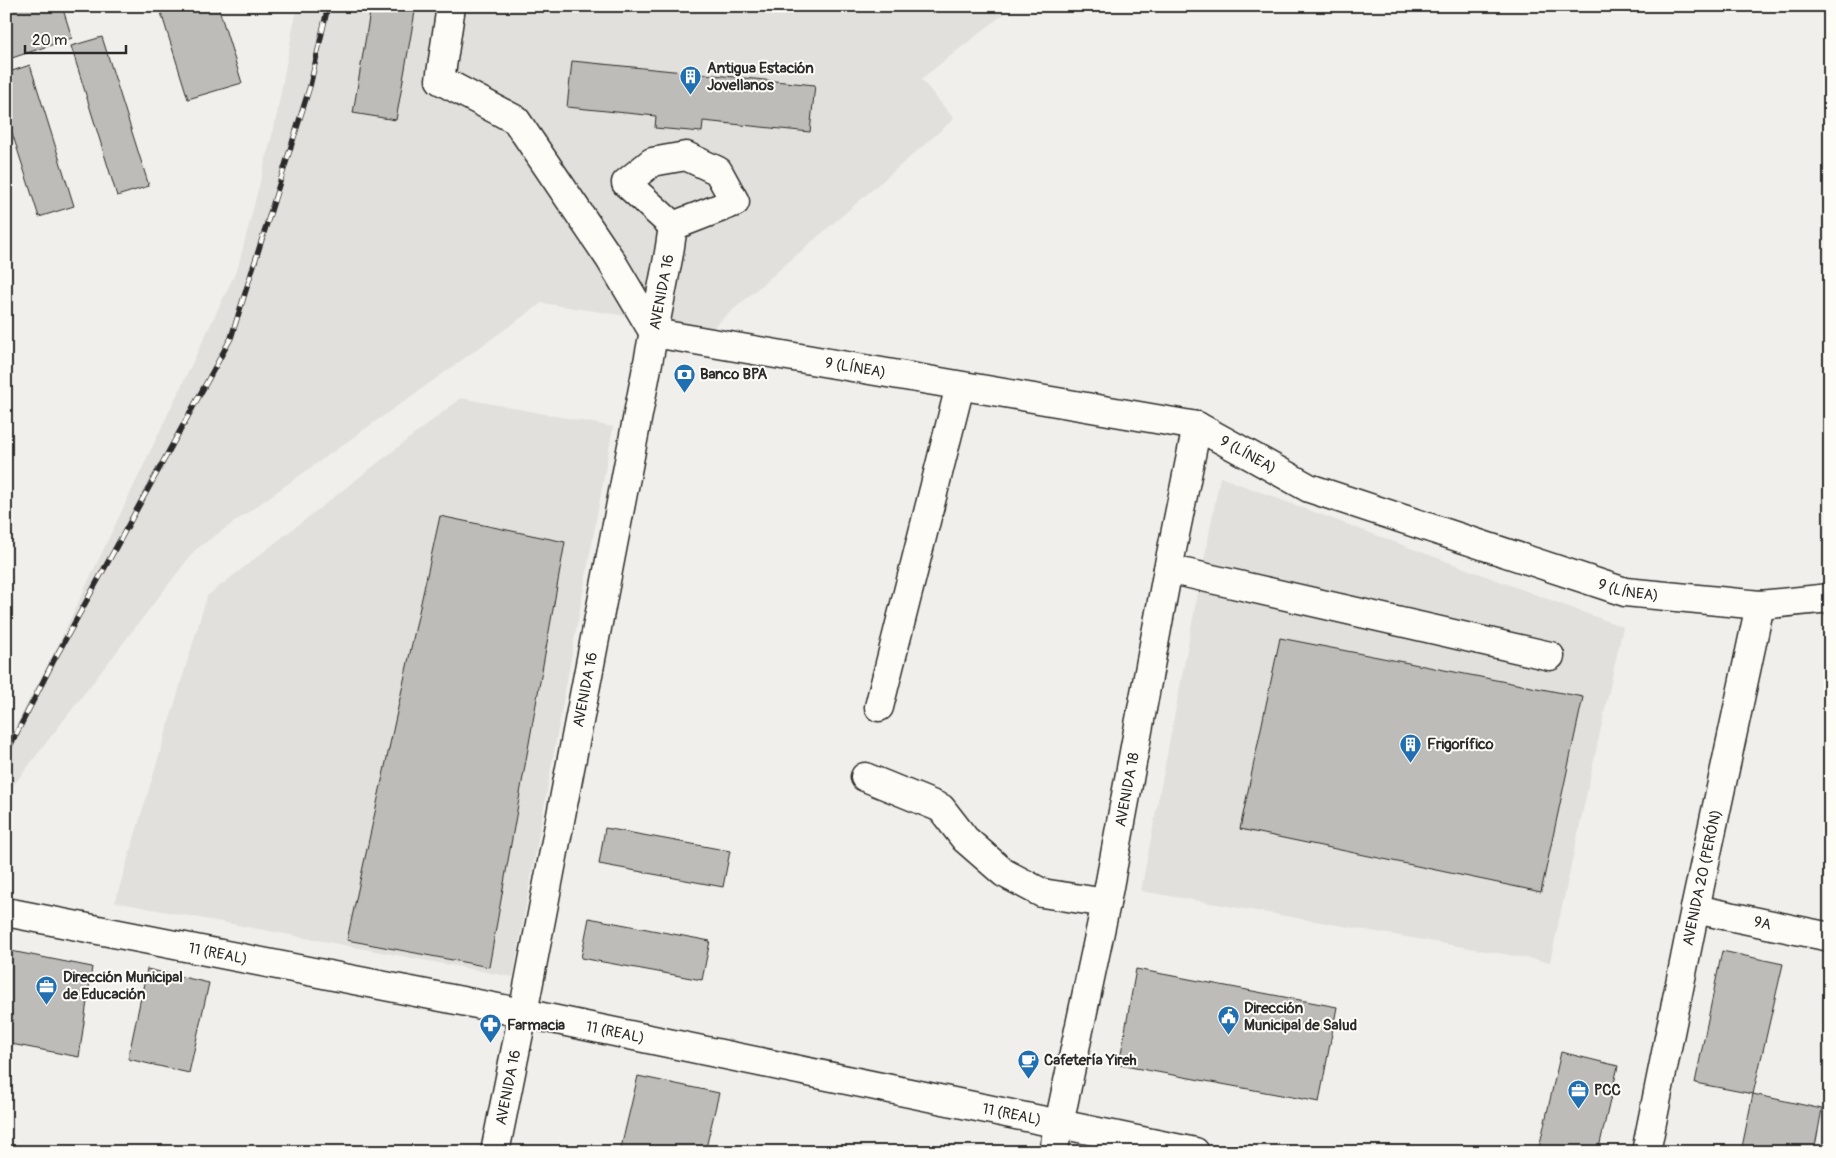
<svg xmlns="http://www.w3.org/2000/svg" width="1836" height="1158" font-family="Pangolin,sans-serif">
<style>
.built{fill:#e1e0dc}
.building{fill:#bdbcb8;stroke:#2b2b2b}
.lines{fill:none;stroke-linecap:round;stroke-linejoin:round}
.minor-casing{stroke:#2b2b2b;stroke-width:31}
.major-casing{stroke:#2b2b2b;stroke-width:31}
.minor{stroke:#fdfcf7;stroke-width:28}
.major{stroke:#fdfcf7;stroke-width:28}
.rail-casing{stroke:#2b2b2b;stroke-width:5.5}
.rail{stroke:#fdfcf7;stroke-width:4;stroke-dasharray:11;stroke-linecap:butt}
.labels{text-anchor:middle;stroke-width:4;stroke-linejoin:round;paint-order:stroke}
.poi-label{font-size:15px;font-weight:bold;fill:#2b2b2b;stroke:#fdfcf7;text-anchor:start}
.street-label{font-size:15px;fill:#2b2b2b;stroke:#fdfcf7}
</style>
<rect width="100%" height="100%" fill="#f0efeb"/>
<filter id="ink" filterUnits="userSpaceOnUse"><feTurbulence type="fractalNoise" baseFrequency=".02" numOctaves="2"/><feDisplacementMap in="SourceGraphic" scale="10" xChannelSelector="R" yChannelSelector="G"/><feConvolveMatrix kernelMatrix="1 2 1 2 8 2 1 2 1" color-interpolation-filters="sRGB"/></filter>
<g filter="url(#ink)">
<!-- built -->
<g class="built">
<path d="M297,6H1014L921,79L954,119L711,329L542,303L195,550L6,795V744L56,649L238,267L275,124Z"/>
<path d="M461,398L613,427L513,977L115,902L207,596Z"/>
<path d="M1220,477L1623,627L1550,962L1141,891Z"/>
</g>
<!-- building -->
<g class="building">
<path d="M6,6H62L72,38L6,60Z"/>
<path d="M159,6H218L242,83L188,99Z"/>
<path d="M371,6H416L396,120L353,113Z"/>
<path d="M102,37L149,186L117,196L71,46Z"/>
<path d="M572,61L815,85L810,132L703,121L702,132L655,128L656,116L567,107Z"/>
<path d="M30,65L74,206L39,217L6,114V73Z"/>
<path d="M440,516L565,542L489,967L347,940Z"/>
<path d="M1280,638L1583,697L1541,892L1240,829Z"/>
<path d="M605,828L730,851L723,887L599,864Z"/>
<path d="M589,918L710,941L702,980L581,958Z"/>
<path d="M6,950L92,967L79,1057L6,1043Z"/>
<path d="M1722,951L1783,964L1753,1094L1695,1083Z"/>
<path d="M147,969L209,983L189,1073L128,1059Z"/>
<path d="M1136,969L1337,1007L1319,1102L1119,1065Z"/>
<path d="M1561,1052L1618,1066L1598,1152H1538Z"/>
<path d="M638,1076L719,1093L705,1152H620Z"/>
<path d="M1753,1094L1822,1109L1814,1152H1741Z"/>
</g>
<g class="lines">
<defs>
<g id="minor">
<path id="s1" d="M451,6L440,80L516,120L610,259L654,333L1197,426L1309,488L1625,592L1760,605L1830,598"/>
<path d="M686,156L718,171L735,202L673,226L626,183L652,162Z"/>
<path d="M1168,569L1550,656"/>
<path d="M879,707L960,386"/>
<path d="M865,777L941,808L965,839L1004,873L1042,893L1106,903"/>
<path id="s2" d="M1695,909L1830,937"/>
<path id="s3" d="M495,1152L523,1013L669,253L673,226"/>
<path id="s4" d="M1053,1152L1106,903L1168,569L1197,426"/>
<path id="s5" d="M1646,1152L1695,909L1760,605"/>
</g>
<g id="major">
<path id="s6" d="M6,912L523,1013L1195,1152"/>
</g>
</defs>
<!-- minor casing -->
<use href="#minor" class="minor-casing"/>
<!-- major casing -->
<use href="#major" class="major-casing"/>
<!-- minor -->
<use href="#minor" class="minor"/>
<!-- major -->
<use href="#major" class="major"/>
<defs>
<path id="rail" d="M6,754L53,662L231,338L310,86L328,6"/>
</defs>
<!-- rail casing -->
<use href="#rail" class="rail-casing"/>
<!-- rail -->
<use href="#rail" class="rail"/>
</g>
</g>
<!-- icons -->
<defs>
<symbol id="building-pin" viewBox="-11 -11 22 30"><path d="M0 17L-7.5 6A9.5 9.5 0 1 1 7.5 6Z" fill="#1f6fb2" stroke="#fdfcf7"/><path d="M-4-6H4V6H1V3H-1V6H-4ZM-2.5-4.3h1.7v1.8h-1.7ZM.8-4.3h1.7v1.8H.8ZM-2.5-1h1.7V.8h-1.7ZM.8-1h1.7V.8H.8Z" fill="#fff"/></symbol>
<symbol id="bank-pin" viewBox="-11 -11 22 30"><path d="M0 17L-7.5 6A9.5 9.5 0 1 1 7.5 6Z" fill="#1f6fb2" stroke="#fdfcf7"/><path d="M-6-4H6V4H-6ZM0-2.3a2.3 2.3 0 1 0 0 4.6a2.3 2.3 0 1 0 0-4.6Z" fill="#fff"/></symbol>
<symbol id="office-pin" viewBox="-11 -11 22 30"><path d="M0 17L-7.5 6A9.5 9.5 0 1 1 7.5 6Z" fill="#1f6fb2" stroke="#fdfcf7"/><path d="M-6-3h4V-5.5h4V-3h4V5H-6ZM-1-4.5V-3h2v-1.5ZM-6 0V1H6V0Z" fill="#fff"/></symbol>
<symbol id="civic-pin" viewBox="-11 -11 22 30"><path d="M0 17L-7.5 6A9.5 9.5 0 1 1 7.5 6Z" fill="#1f6fb2" stroke="#fdfcf7"/><path d="M-.6-6.5H3V-4.5H.6V-3L4-1V1h2V6H-6V1h2V-1L-.6-3ZM-1.2 2.5V6h2.4V2.5Z" fill="#fff"/></symbol>
<symbol id="pharmacy-pin" viewBox="-11 -11 22 30"><path d="M0 17L-7.5 6A9.5 9.5 0 1 1 7.5 6Z" fill="#1f6fb2" stroke="#fdfcf7"/><path d="M-2-6h4v4h4v4h-4v4h-4v-4h-4v-4h4Z" fill="#fff"/></symbol>
<symbol id="cafe-pin" viewBox="-11 -11 22 30"><path d="M0 17L-7.5 6A9.5 9.5 0 1 1 7.5 6Z" fill="#1f6fb2" stroke="#fdfcf7"/><path d="M-5.5-4.5H6V0H3Q3 3.5 0 3.5H-2.5Q-5.5 3.5-5.5 0ZM3-3.2v2h1.7v-2ZM-6 4.5H4V6H-6Z" fill="#fff"/></symbol>
</defs>
<g fill-rule="evenodd">
<use href="#building-pin" x="678" y="64" width="25" height="34"/>
<use href="#bank-pin" x="672" y="362" width="25" height="34"/>
<use href="#building-pin" x="1398" y="732" width="25" height="34"/>
<use href="#office-pin" x="34" y="974" width="25" height="34"/>
<use href="#civic-pin" x="1216" y="1004" width="25" height="34"/>
<use href="#pharmacy-pin" x="478" y="1012" width="25" height="34"/>
<use href="#cafe-pin" x="1016" y="1048" width="25" height="34"/>
<use href="#office-pin" x="1566" y="1078" width="25" height="34"/>
</g>
<g class="labels">
<!-- poi labels -->
<g class="poi-label">
<text x="707" y="73">Antigua Estación<tspan x="707" dy="17">Jovellanos</tspan></text>
<text x="700" y="379">Banco BPA</text>
<text x="1427" y="749">Frigorífico</text>
<text x="63" y="982">Dirección Municipal<tspan x="63" dy="17">de Educación</tspan></text>
<text x="1244" y="1013">Dirección<tspan x="1244" dy="17">Municipal de Salud</tspan></text>
<text x="507" y="1030">Farmacia</text>
<text x="1044" y="1065">Cafetería Yireh</text>
<text x="1594" y="1095">PCC</text>
</g>
<!-- street labels -->
<g class="street-label">
<text dy="5" stroke="none"><textPath href="#s3" startOffset="876">AVENIDA 16</textPath></text>
<text dy="5" stroke="none"><textPath href="#s1" startOffset="619">9 (LÍNEA)</textPath></text>
<text dy="5" stroke="none"><textPath href="#s1" startOffset="1024">9 (LÍNEA)</textPath></text>
<text dy="5" stroke="none"><textPath href="#s1" startOffset="1429">9 (LÍNEA)</textPath></text>
<text dy="5" stroke="none"><textPath href="#s3" startOffset="471">AVENIDA 16</textPath></text>
<text dy="5" stroke="none"><textPath href="#s4" startOffset="370">AVENIDA 18</textPath></text>
<text dy="5" stroke="none"><textPath href="#s5" startOffset="280">AVENIDA 20 (PERÓN)</textPath></text>
<text dy="5" stroke="none"><textPath href="#s2" startOffset="69">9A</textPath></text>
<text dy="5" stroke="none"><textPath href="#s6" startOffset="216">11 (REAL)</textPath></text>
<text dy="5" stroke="none"><textPath href="#s6" startOffset="621">11 (REAL)</textPath></text>
<text dy="5" stroke="none"><textPath href="#s3" startOffset="66">AVENIDA 16</textPath></text>
<text dy="5" stroke="none"><textPath href="#s6" startOffset="1026">11 (REAL)</textPath></text>
</g>
</g>
<!-- margin -->
<rect width="1836" height="1158" fill="none" stroke="#fdfcf7" stroke-width="25"/>
<rect x="12" y="12" width="1811" height="1133" fill="none" stroke="#2b2b2b" stroke-width="2" filter="url(#ink)"/>
<!-- scale -->
<path d="M25 45v8h101v-8" fill="none" stroke="#2b2b2b" stroke-width="2.5"/>
<text x="32" y="45" font-size="15" fill="#2b2b2b" stroke="#fdfcf7" stroke-width="4" paint-order="stroke">20 m</text>
</svg>
